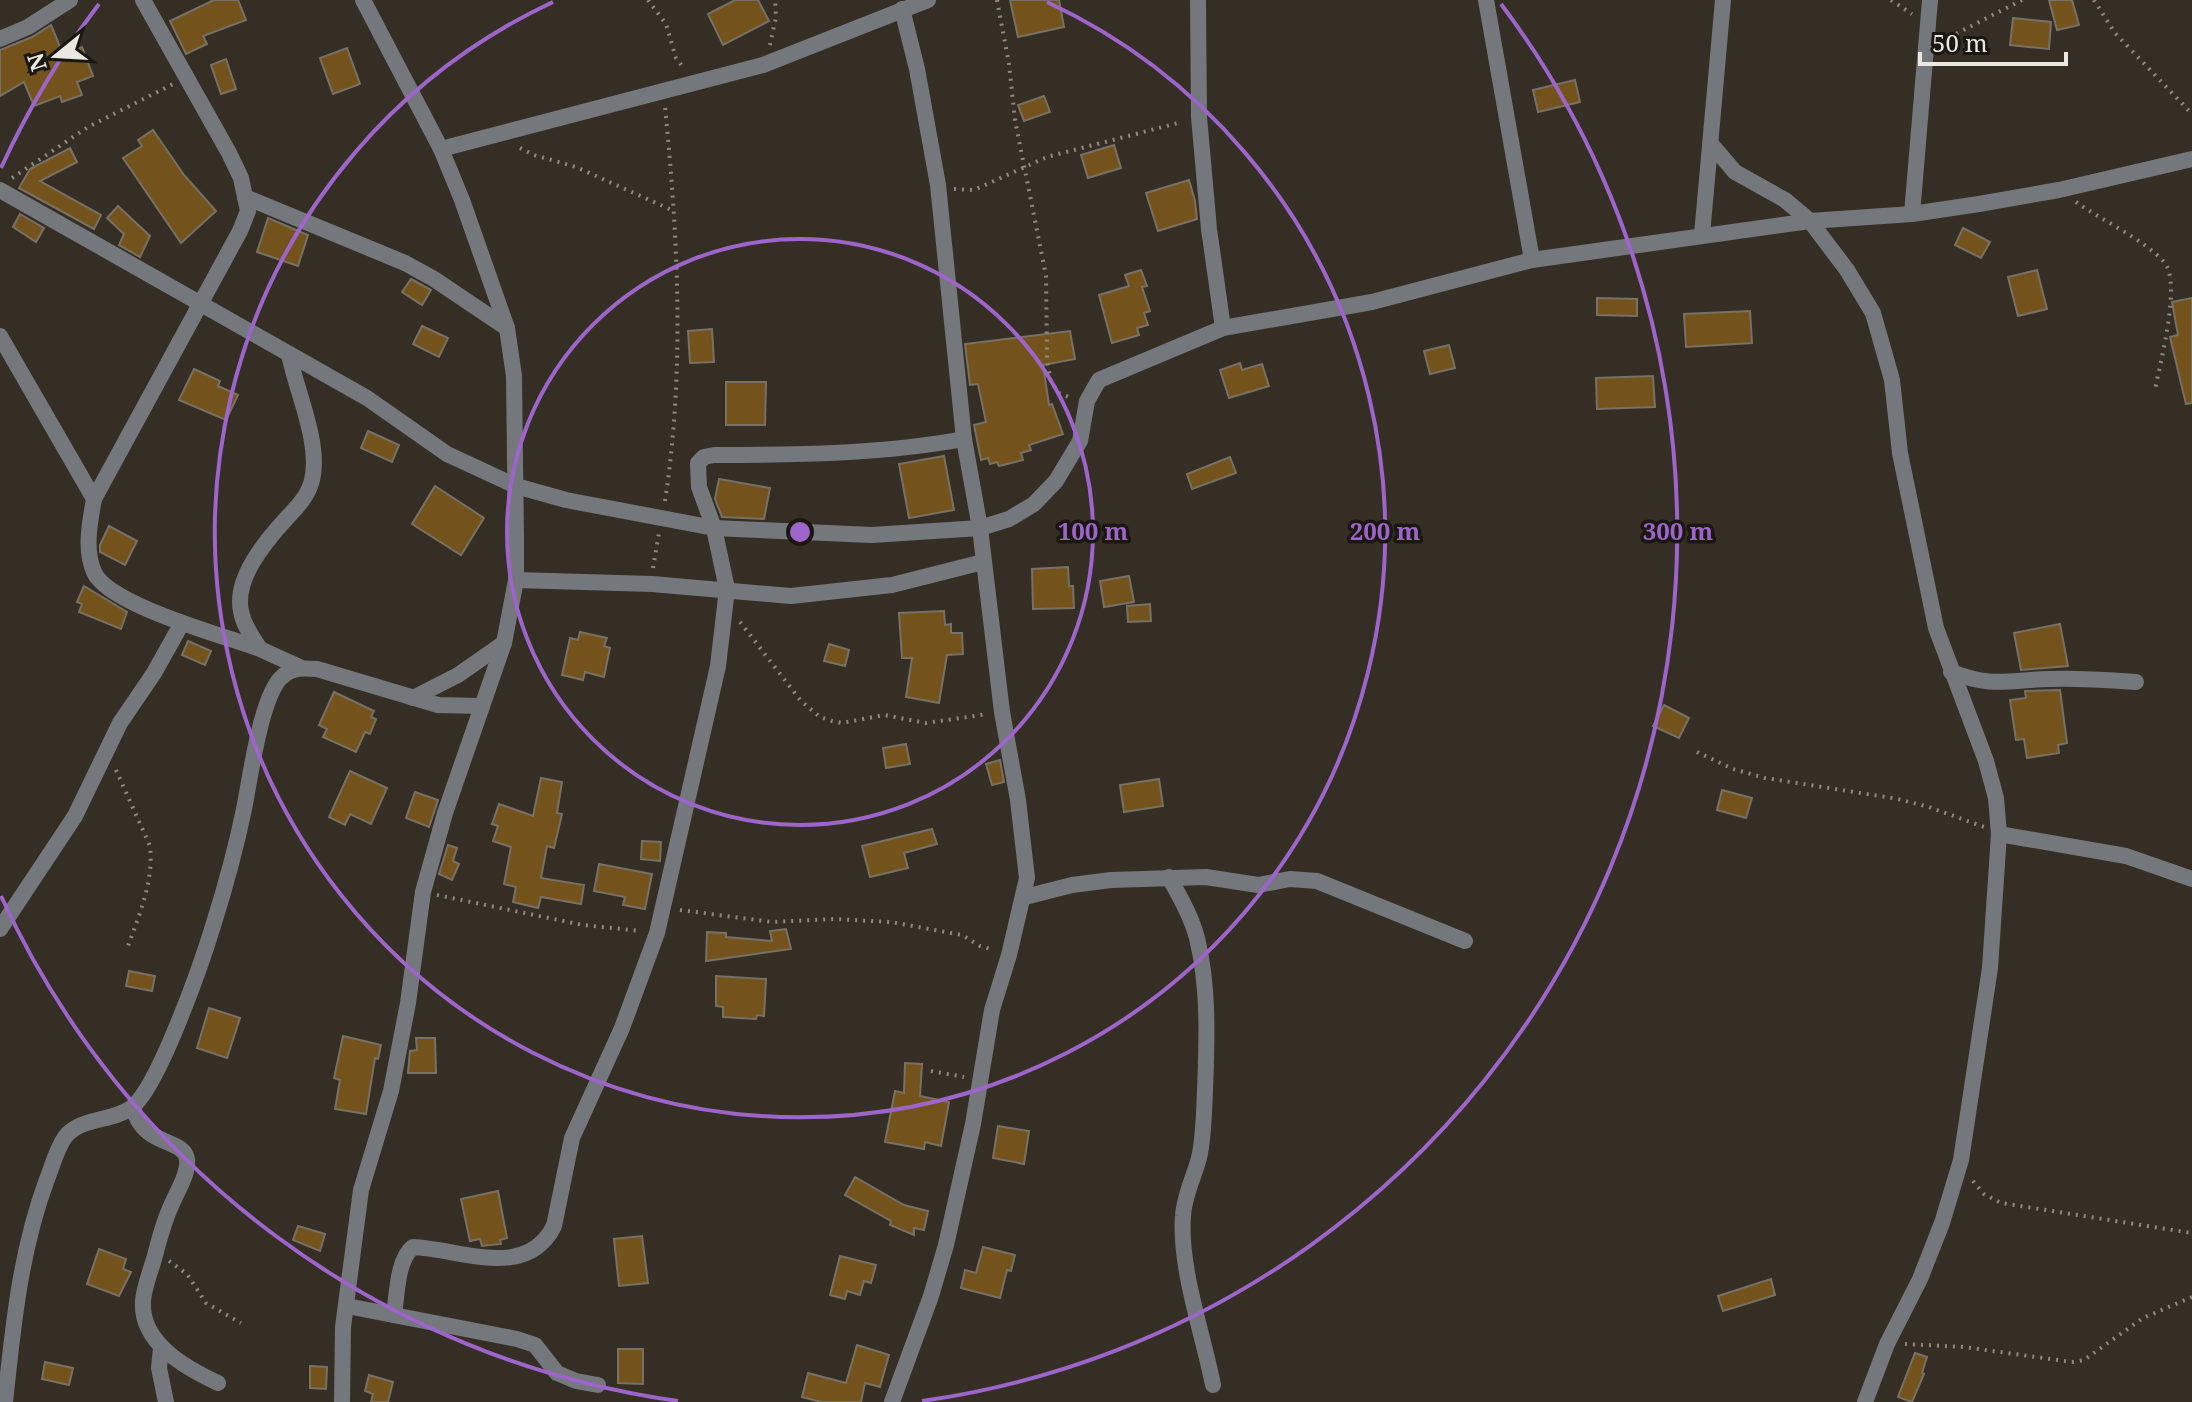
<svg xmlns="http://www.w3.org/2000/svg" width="2192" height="1402" font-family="'Noto Serif',serif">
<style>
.building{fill:#74521b;stroke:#777065;stroke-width:2}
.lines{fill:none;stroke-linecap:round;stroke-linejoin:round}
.path{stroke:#8e8981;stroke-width:4;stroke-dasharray:2 6;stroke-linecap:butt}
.street{stroke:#74777c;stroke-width:16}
.ring{fill:none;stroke:#9d64c9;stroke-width:4}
.centre{fill:#9d64c9;stroke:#1a1713;stroke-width:4}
.ring-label{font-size:24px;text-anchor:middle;font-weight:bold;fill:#9d64c9;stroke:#1a1713;stroke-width:7;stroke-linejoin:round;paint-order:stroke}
</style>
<rect width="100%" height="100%" fill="#352e25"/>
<!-- building -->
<g class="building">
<path d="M214,0H238L246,20L203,36L207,44L186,54L170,21Z"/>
<path d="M735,0H758L769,21L723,45L708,14Z"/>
<path d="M1010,0H1059L1064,27L1018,37Z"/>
<path d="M2049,0H2072L2079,25L2057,30Z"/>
<path d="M2013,18L2051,22L2049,49L2010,45Z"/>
<path d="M51,25L63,54L82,47L93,76L77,82L82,95L62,102L60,96L34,106L24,82L0,96V50L32,37Z"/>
<path d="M347,48L360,84L333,94L320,58Z"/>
<path d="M226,59L236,89L221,94L211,65Z"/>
<path d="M1575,80L1580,102L1538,112L1533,90Z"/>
<path d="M1044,96L1050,112L1024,121L1018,105Z"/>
<path d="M153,130L184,175L216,211L181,243L123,158L142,146L138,140Z"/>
<path d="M1114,145L1121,168L1088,178L1081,155Z"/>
<path d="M70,148L77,162L40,181L101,215L94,229L19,188L30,169Z"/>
<path d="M1189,180L1195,201L1197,219L1158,231L1146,193Z"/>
<path d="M118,206L150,236L140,257L119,245L124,234L107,218Z"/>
<path d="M20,214L44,228L36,242L13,227Z"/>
<path d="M268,218L308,235L298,266L257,252Z"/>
<path d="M1963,228L1990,242L1981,258L1955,245Z"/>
<path d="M1141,270L1147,286L1142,287L1150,311L1144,313L1148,325L1137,328L1139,335L1112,343L1099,295L1129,286L1125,275Z"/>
<path d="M2037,270L2047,309L2018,316L2008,277Z"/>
<path d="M411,279L431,290L422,305L402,292Z"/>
<path d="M1597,298L1637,299V316L1597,315Z"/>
<path d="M2192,298V403L2186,404L2170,337L2178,335L2172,302Z"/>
<path d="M1750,311L1752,343L1686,347L1684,314Z"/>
<path d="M422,326L448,338L439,357L413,344Z"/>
<path d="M712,329L714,362L690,363L688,331Z"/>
<path d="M1070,331L1075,359L1043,365L1049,405L1052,404L1063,434L1029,445L1031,450L1021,453L1023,460L999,466L997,462L990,464L988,458L981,460L974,425L986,422L978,384L970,385L965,344Z"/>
<path d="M1449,345L1455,368L1430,374L1424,351Z"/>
<path d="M1240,363L1242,370L1262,364L1269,386L1229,398L1220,370Z"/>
<path d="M194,369L220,381L218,386L238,395L226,420L179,400Z"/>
<path d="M1653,376L1655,407L1597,409L1596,378Z"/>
<path d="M726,382H766L765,425H726Z"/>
<path d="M368,431L399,445L392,462L361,448Z"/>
<path d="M944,456L954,510L909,518L899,464Z"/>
<path d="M1230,457L1236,473L1192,489L1187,474Z"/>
<path d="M719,479L770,488L764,519L722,517L715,499Z"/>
<path d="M435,486L484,518L461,555L412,524Z"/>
<path d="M109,526L137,541L125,565L100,552V545Z"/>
<path d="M1068,567L1069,586H1073L1074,608L1033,609L1032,569Z"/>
<path d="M1129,576L1134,602L1104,607L1100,581Z"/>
<path d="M84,586L127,612L121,629L79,612L82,604L77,602Z"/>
<path d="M1150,604L1151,621L1128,622L1127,606Z"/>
<path d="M944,611L945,625L951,624V633H962L963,654L947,655L939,703L906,697L912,658H902L899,613Z"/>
<path d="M2060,624L2068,666L2021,670L2014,633Z"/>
<path d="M580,632L607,638L604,646L610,648L604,677L585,672L583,680L562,675L570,638L578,640Z"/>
<path d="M188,641L211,651L205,665L182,655Z"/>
<path d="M829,644L849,650L845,666L824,661Z"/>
<path d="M2060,690L2067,743L2058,745L2059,753L2027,758L2024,739L2016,740L2010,700L2026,698L2025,691Z"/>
<path d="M334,692L374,711L371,717L376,719L370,734L365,732L356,752L323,737L327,729L319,725Z"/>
<path d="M1664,705L1689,718L1679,738L1653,726Z"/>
<path d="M906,744L910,764L886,768L883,748Z"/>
<path d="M1000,760L1004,782L992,785L986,764Z"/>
<path d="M350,771L387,788L371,824L350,814L345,825L329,817Z"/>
<path d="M541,778L562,782L557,813L562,814L554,848L547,846L541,878L584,885L581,904L541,897L538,908L513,902L516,887L504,884L511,847L493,841L498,826L492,824L499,804L533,816Z"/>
<path d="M1159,779L1163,806L1124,812L1120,785Z"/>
<path d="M1722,790L1752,798L1746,818L1717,810Z"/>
<path d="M415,792L438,800L429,827L406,818Z"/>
<path d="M932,829L937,844L904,853L908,868L870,877L862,846Z"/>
<path d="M642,841L661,842L660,861L641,859Z"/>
<path d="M448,845L457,848L453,861L459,864L452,880L439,874Z"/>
<path d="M599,864L652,874L645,909L623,905L625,897L594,891Z"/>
<path d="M786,929L791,949L706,961L707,932L726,933V937L772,941L770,931Z"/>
<path d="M129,971L155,976L152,991L126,986Z"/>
<path d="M716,976L766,979L764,1016L757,1015L756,1019L723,1017V1007L716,1006Z"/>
<path d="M209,1008L240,1018L227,1058L197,1048Z"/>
<path d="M343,1036L381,1045L378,1059L375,1058L366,1114L335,1109L340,1080L334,1078Z"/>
<path d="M416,1038H435L436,1073H408L410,1051L417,1050Z"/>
<path d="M905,1063L922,1064L920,1096L949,1102L941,1146L925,1142L924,1149L885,1142L895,1091L904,1093Z"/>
<path d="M998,1126L1029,1131L1024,1164L993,1158Z"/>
<path d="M855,1177L904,1205L928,1211L924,1230L914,1228V1235L890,1225L891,1221L845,1195Z"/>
<path d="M498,1191L507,1238L500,1240L501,1244L482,1246L480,1239L470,1241L461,1199Z"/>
<path d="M298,1226L325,1234L320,1251L293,1240Z"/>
<path d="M642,1236L648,1283L619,1286L614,1239Z"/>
<path d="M983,1247L1015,1255L1011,1271L1007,1270L1000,1298L961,1288L965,1270L976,1273Z"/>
<path d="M99,1249L126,1259L123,1269L131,1272L119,1296L87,1284Z"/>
<path d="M840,1256L876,1265L871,1283L864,1281L860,1295L847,1291L845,1299L830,1295Z"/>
<path d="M1771,1279L1775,1295L1723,1311L1718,1296Z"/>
<path d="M857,1345L889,1355L880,1387L865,1383L861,1402H821L802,1397L808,1373L846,1383Z"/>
<path d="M618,1349H643V1384L618,1383Z"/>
<path d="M1915,1353L1927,1357L1922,1373L1924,1374L1912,1402L1898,1397Z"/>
<path d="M45,1362L73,1368L69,1385L42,1379Z"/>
<path d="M310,1366L327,1367L326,1389L310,1388Z"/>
<path d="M369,1375L393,1382L388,1402H371L373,1394L365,1391Z"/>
</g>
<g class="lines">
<!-- path -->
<g class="path">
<path d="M648,0L666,24L676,58L683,67"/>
<path d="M997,0L1009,64L1015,120L1046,276L1047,360L1051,382L1059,393L1071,398"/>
<path d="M1891,0L1912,14"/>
<path d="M2094,0L2115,33L2192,114"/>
<path d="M1942,41L2022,0"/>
<path d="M770,45L776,17L775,0"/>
<path d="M520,148L534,155L576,167L674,211"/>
<path d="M12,178L88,127L173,84"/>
<path d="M954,189L974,190L1047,157L1182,122"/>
<path d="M2076,202C2101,220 2145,240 2164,262C2182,282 2160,363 2155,390"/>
<path d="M665,501C685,370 678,238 665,107"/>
<path d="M653,568L659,533"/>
<path d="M740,622L801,701L820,717L832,721L842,723L884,715L926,723L988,714"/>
<path d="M1697,752L1733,769L1765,778L1898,799L1929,807L1984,827"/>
<path d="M116,770L150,846C154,882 139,915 127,949"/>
<path d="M437,895L583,925L641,931"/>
<path d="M680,910L772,922L834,919L891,922L962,935L980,946L994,950"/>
<path d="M931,1071L964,1077"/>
<path d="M1973,1181L1984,1194L2001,1203L2192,1233"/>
<path d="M169,1261L187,1274L206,1303L241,1323"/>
<path d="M1905,1344L1964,1347L2072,1362L2084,1360L2143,1318L2192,1297"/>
</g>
<!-- street -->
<g class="street">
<path d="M143,0L229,153L241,178L248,211L240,231L94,499C90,522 84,549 94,572C108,605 225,636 260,649C273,655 286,661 300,667"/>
<path d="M1198,0L1199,117L1209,229L1223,328"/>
<path d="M1486,0L1532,260"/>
<path d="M0,39L28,27L70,0"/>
<path d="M1711,144L1735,172L1785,200L1810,221L1847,270L1873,313L1892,380L1900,453L1936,628L1986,761L1996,798L1999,834L1990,968L1961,1160L1942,1223L1920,1279L1887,1344L1865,1402"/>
<path d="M441,149L763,65L928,0"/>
<path d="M0,190L367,398L447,454L516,486L566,500L714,528L872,535L980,528L1009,519L1034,504L1056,481L1080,441L1087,401L1099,380L1223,328L1372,302L1532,260L1810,221L1912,214L1979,204L2059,190L2192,159"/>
<path d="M245,197L405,263L434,279L507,328"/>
<path d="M1912,214L1930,0"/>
<path d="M1702,235L1723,0"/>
<path d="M0,336L94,499"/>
<path d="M516,580L652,584L791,596L892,585L983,562"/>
<path d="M260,649C253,638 243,625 241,611C234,579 265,542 285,520C296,508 308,497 312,480C321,443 296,391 289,354"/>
<path d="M1951,672C1994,688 2006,680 2049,679C2078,678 2107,680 2136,682"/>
<path d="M413,698L458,675L504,643"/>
<path d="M1999,834L2126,856L2192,879"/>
<path d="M1169,877C1180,897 1191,916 1197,938C1209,987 1207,1040 1205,1090C1204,1112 1204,1136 1199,1158C1194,1177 1184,1196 1183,1216C1179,1267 1203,1334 1213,1385"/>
<path d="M1025,897L1072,885L1111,880L1206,877L1258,885L1290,879L1317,881L1465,941"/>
<path d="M0,929L75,816L120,723L154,673L182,623"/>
<path d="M133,1107C142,1147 184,1138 187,1159C189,1174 176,1193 171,1206C163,1223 159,1241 154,1259C150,1273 144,1287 143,1301C140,1343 186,1368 218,1383"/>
<path d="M347,1306L517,1339L535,1345L557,1373L576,1381L598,1385"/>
<path d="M394,1315C397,1296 397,1259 413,1247C461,1249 526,1281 554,1226L572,1138L622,1028L657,933L718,666L727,589L714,528L699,487L698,463L704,457L714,455C798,455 882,454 964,439"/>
<path d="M161,1348L159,1368L166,1402"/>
<path d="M5,1402C13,1327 20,1253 46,1182C52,1167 56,1150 65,1137C81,1117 111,1122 131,1108C158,1089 202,962 213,926C225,888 236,848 244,809C250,780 261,693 283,676C293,667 304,668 317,669L438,705L481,706"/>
<path d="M342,1402L343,1327L361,1190L391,1091L408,1003L423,892L445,813L504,643L516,580V538L514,376L507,328L462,200L441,149L363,0"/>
<path d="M892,1402L931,1296L946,1245L973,1124L992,1010L1009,955L1027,878L1018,800L1002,712L980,528L964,439L938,185L917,69L902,9"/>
</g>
</g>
<!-- distance rings -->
<g class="ring">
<circle cx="800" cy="532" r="293"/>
<path d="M1047 2A585 585 0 1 1 553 2"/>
<path d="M678 1401A878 878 0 0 1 1 896M1 168A878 878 0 0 1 99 4M1501 4A878 878 0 0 1 922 1401"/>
</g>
<circle cx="800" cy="532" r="12" class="centre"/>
<g class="ring-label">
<text x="1093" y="540">100 m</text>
<text x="1385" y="540">200 m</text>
<text x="1678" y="540">300 m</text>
</g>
<!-- north arrow -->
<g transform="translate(56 56) rotate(252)" stroke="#1a1713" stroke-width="6" paint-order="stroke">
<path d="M0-6L14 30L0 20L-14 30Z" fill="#ebe7e1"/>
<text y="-12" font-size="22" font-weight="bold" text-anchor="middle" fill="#ebe7e1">N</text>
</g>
<!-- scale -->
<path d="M1920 52v12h146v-12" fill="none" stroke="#ebe7e1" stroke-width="4"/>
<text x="1932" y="52" font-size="24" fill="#ebe7e1" stroke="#1a1713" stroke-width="6" paint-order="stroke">50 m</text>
</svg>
